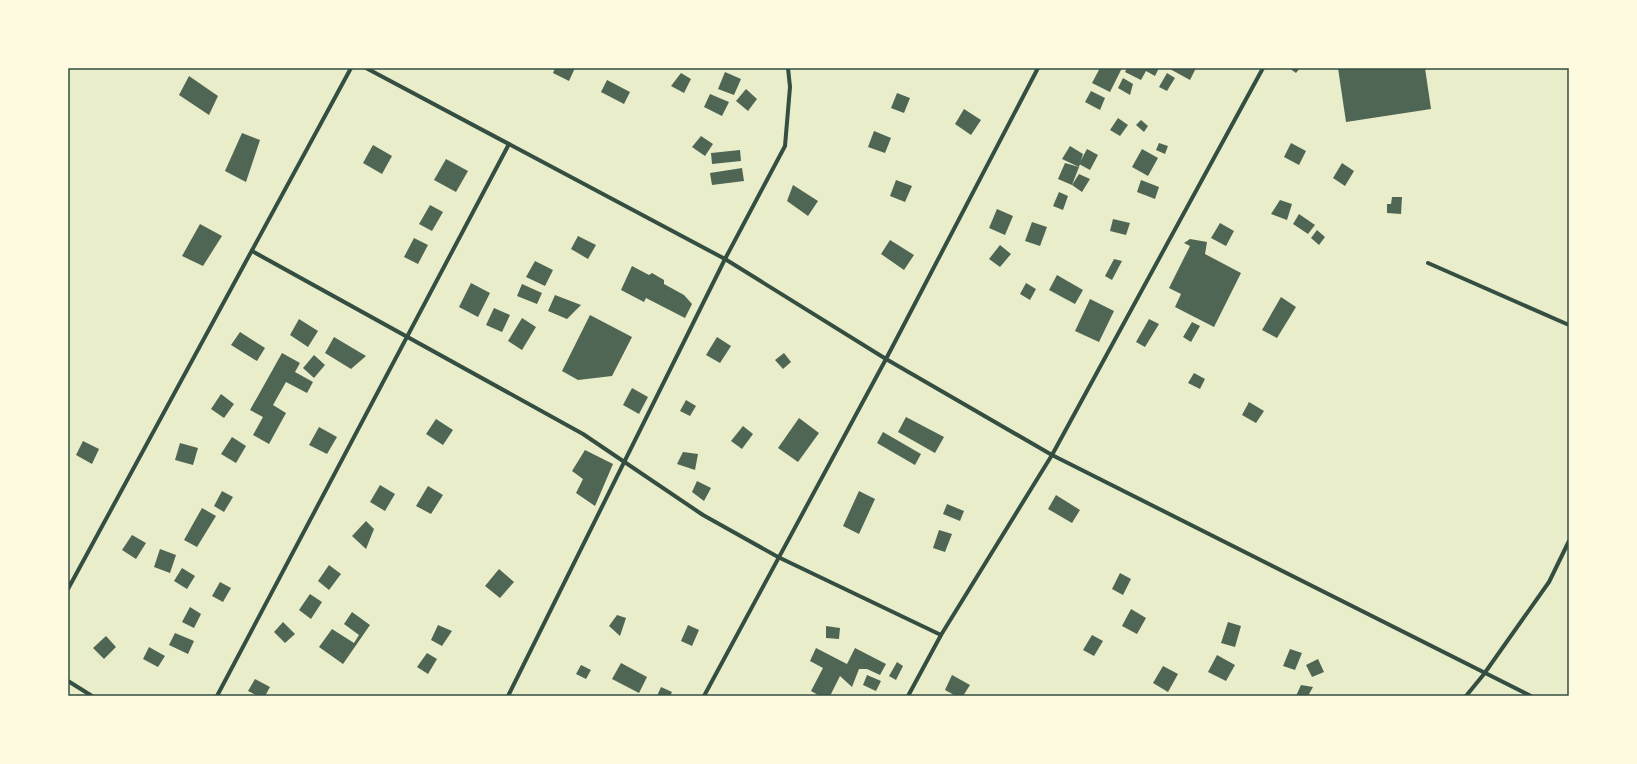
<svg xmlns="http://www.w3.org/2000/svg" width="1637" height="764" font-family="'PT Sans Narrow',sans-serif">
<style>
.building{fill:#4f6655}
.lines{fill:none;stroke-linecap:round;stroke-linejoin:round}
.minor{stroke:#344e41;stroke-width:4}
.neatline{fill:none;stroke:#344e41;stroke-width:1.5}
</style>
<rect width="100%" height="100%" fill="#e9edc9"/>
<!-- building -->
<g class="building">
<path d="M555,68H575L569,81L553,73Z"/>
<path d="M1100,68H1122L1110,92L1092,83Z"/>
<path d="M1127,68H1159L1155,76L1146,71L1141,80L1125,72Z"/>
<path d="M1171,68H1196L1190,80L1170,69Z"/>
<path d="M1289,68H1300L1296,73Z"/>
<path d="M1338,68H1425L1431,109L1346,122Z"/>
<path d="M725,72L741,79L734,95L718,89Z"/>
<path d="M681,73L691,79L684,93L671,86Z"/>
<path d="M1167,73L1175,78L1167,91L1159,87Z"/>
<path d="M189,76L218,96L209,115L179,95Z"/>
<path d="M1123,78L1133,84L1130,95L1118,88Z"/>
<path d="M607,80L630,92L624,104L601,92Z"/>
<path d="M746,89L757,99L748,111L736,101Z"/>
<path d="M1091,91L1105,98L1100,110L1085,102Z"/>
<path d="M897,93L910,98L904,113L891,108Z"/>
<path d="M710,94L729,102L722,116L704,107Z"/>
<path d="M964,109L981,120L971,135L955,124Z"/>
<path d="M1118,118L1128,125L1120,136L1110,130Z"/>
<path d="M1141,120L1148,126L1144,132L1136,125Z"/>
<path d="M874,131L891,138L885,153L868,147Z"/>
<path d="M242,133L260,140L246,182L225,171Z"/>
<path d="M701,136L713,144L705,156L692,147Z"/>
<path d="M1159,143L1168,146L1165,154L1156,150Z"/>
<path d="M1291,143L1306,151L1299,165L1284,157Z"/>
<path d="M373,145L392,156L382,174L363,163Z"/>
<path d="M1070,146L1083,154L1079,167L1062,159Z"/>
<path d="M1087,149L1098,155L1090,170L1079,164Z"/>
<path d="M1142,149L1158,158L1148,176L1132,167Z"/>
<path d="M740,150L741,161L712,164L711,153Z"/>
<path d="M446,159L468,171L456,192L434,180Z"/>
<path d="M1065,163L1079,167L1072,185L1058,179Z"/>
<path d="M1342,163L1354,171L1345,186L1333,178Z"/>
<path d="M742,168L744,181L712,185L710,173Z"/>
<path d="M1079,174L1090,179L1082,192L1072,185Z"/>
<path d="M896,180L912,186L905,202L890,196Z"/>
<path d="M1141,180L1159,187L1155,199L1137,192Z"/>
<path d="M793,185L818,201L808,216L787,201Z"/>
<path d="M1059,192L1068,196L1063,210L1053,206Z"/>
<path d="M1392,197H1402L1401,214L1387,213V204H1391Z"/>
<path d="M1280,200L1292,204L1287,220L1271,214Z"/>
<path d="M430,205L443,212L432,231L419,224Z"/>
<path d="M997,209L1013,216L1005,235L989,228Z"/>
<path d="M1299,214L1315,225L1308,234L1293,224Z"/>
<path d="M1113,219L1130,223L1126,235L1110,231Z"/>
<path d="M1032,222L1047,227L1040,246L1025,241Z"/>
<path d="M1220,223L1234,231L1226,246L1211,238Z"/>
<path d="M200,224L222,236L203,266L182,256Z"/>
<path d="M1317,230L1325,237L1319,245L1311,238Z"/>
<path d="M578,236L596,245L588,259L571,249Z"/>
<path d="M414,238L428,245L418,264L404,257Z"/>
<path d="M1190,239L1207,242L1205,254L1241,273L1214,327L1175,307L1181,294L1169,288L1190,246L1184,243Z"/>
<path d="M890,240L914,255L904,270L881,254Z"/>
<path d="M1000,245L1011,254L1000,267L989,259Z"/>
<path d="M1114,259L1122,261L1112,280L1105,276Z"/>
<path d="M535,261L553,270L545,286L526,277Z"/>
<path d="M632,266L649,275L652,273L664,280V284L684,295L692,304L685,318L646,298L644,302L621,290Z"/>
<path d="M1057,275L1083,290L1075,304L1049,290Z"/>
<path d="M471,283L490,293L478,317L459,307Z"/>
<path d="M1026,283L1036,289L1030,300L1020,294Z"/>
<path d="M522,284L542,293L537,304L517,296Z"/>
<path d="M555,295L581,305L567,319L548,311Z"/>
<path d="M1281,297L1296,307L1277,338L1262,330Z"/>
<path d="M1090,299L1114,311L1099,342L1075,331Z"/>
<path d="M494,308L510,315L502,332L486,325Z"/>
<path d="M590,315L632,337L612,376L578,380L562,371Z"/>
<path d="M522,318L536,327L522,350L508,341Z"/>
<path d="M299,319L318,331L308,347L290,335Z"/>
<path d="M1149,319L1159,324L1145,347L1136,342Z"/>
<path d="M1192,322L1200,326L1191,342L1183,337Z"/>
<path d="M240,332L265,348L257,361L231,345Z"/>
<path d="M334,337L366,356L351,369L325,353Z"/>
<path d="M717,337L731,346L720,363L706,355Z"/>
<path d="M282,353L300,363L295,372L313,382L307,393L286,382L273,405L286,413L269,444L253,435L263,417L250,410Z"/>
<path d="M784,353L791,362L783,369L775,360Z"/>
<path d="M314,355L325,365L314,378L303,368Z"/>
<path d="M1194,373L1205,379L1200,389L1188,383Z"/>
<path d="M632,388L648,397L639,414L623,405Z"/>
<path d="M221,394L234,404L224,418L211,409Z"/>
<path d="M686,400L696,406L690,416L680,411Z"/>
<path d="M1249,402L1264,411L1256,423L1242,415Z"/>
<path d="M906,417L944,437L935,453L898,432Z"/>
<path d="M799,418L819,433L798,462L778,448Z"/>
<path d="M436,419L453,430L443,445L426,434Z"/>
<path d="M743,426L753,434L742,449L731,441Z"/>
<path d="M319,427L337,437L327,454L309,445Z"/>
<path d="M883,432L921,454L915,465L877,443Z"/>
<path d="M232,437L246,446L236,463L221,454Z"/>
<path d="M83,441L99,449L92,464L76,455Z"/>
<path d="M180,443L198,448L193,465L175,460Z"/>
<path d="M585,450L613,464L595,506L576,493L583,479L572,471Z"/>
<path d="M683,452L698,454L695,470L677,464Z"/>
<path d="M697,481L711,488L704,501L692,492Z"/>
<path d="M380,485L395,494L385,511L370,502Z"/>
<path d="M428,486L443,495L431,514L416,506Z"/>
<path d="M222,491L233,497L224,512L214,506Z"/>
<path d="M859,491L875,499L859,534L843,526Z"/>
<path d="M1056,495L1080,510L1072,523L1048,509Z"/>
<path d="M947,504L964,511L960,521L943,514Z"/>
<path d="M202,508L216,516L197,547L184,540Z"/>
<path d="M366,521L374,529L366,549L352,536Z"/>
<path d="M939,530L952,534L945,552L933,548Z"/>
<path d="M132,535L146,543L136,559L122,550Z"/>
<path d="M160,549L176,555L170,573L154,567Z"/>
<path d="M329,565L341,574L329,590L318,581Z"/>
<path d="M182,568L195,576L187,589L174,581Z"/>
<path d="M499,569L514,582L500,598L485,586Z"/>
<path d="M1120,573L1131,579L1123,595L1112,589Z"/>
<path d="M220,582L231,588L223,602L212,596Z"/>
<path d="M310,594L322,602L311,619L299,610Z"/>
<path d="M190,607L201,614L194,628L182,622Z"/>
<path d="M1131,609L1146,618L1137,634L1122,626Z"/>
<path d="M352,612L370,625L343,664L319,647L332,629L354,643L359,635L344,624Z"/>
<path d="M617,615L626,618L620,636L609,626Z"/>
<path d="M283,622L295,634L285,643L274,632Z"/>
<path d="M1228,622L1241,626L1235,647L1221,643Z"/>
<path d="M438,625L452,631L442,646L431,640Z"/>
<path d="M688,625L699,630L692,646L681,641Z"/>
<path d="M826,626L840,628L839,639L826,638Z"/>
<path d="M175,633L194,641L188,654L169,645Z"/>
<path d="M1092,635L1103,641L1094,656L1083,650Z"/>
<path d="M106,636L116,647L104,659L93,648Z"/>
<path d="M149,647L165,656L158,667L143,659Z"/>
<path d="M816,648L847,664L855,648L886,664L880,675L867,669H859L852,687L840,676L830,696H820L811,691L823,668L810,661Z"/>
<path d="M1290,649L1302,653L1295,670L1283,666Z"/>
<path d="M427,653L437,659L428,674L417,667Z"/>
<path d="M1217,655L1235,665L1226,681L1208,672Z"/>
<path d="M1318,659L1324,672L1312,677L1306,665Z"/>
<path d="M897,662L903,666L896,680L889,676Z"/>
<path d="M621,663L647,677L639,693L612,679Z"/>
<path d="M581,665L591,670L586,679L576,674Z"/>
<path d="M1163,666L1178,674L1168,692L1153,683Z"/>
<path d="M867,675L881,681L876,691L863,685Z"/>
<path d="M952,675L970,685L963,696H956L945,690Z"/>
<path d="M255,679L270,687L265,696H258L248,691Z"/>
<path d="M1301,685L1313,687L1308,696H1296Z"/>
<path d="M661,687L672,692L670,696H657Z"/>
</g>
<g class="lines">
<!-- minor -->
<g class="minor">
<path d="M366,68L725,259L886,359L1052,455L1531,696"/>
<path d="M252,251L583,434L703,515L778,557L941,635"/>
<path d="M1428,263L1569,325"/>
<path d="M68,589L351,68"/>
<path d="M68,681L92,696"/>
<path d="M217,696L509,144"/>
<path d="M508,696L725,259L785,146L790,87L788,68"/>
<path d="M704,696L886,359L1038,68"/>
<path d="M908,696L941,635L1052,455L1263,68"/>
<path d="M1466,696L1484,674L1549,582L1569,541"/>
</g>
</g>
<!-- border -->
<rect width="1637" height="764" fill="none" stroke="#fefae0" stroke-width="138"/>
<rect x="69" y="69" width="1499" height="626" class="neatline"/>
</svg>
